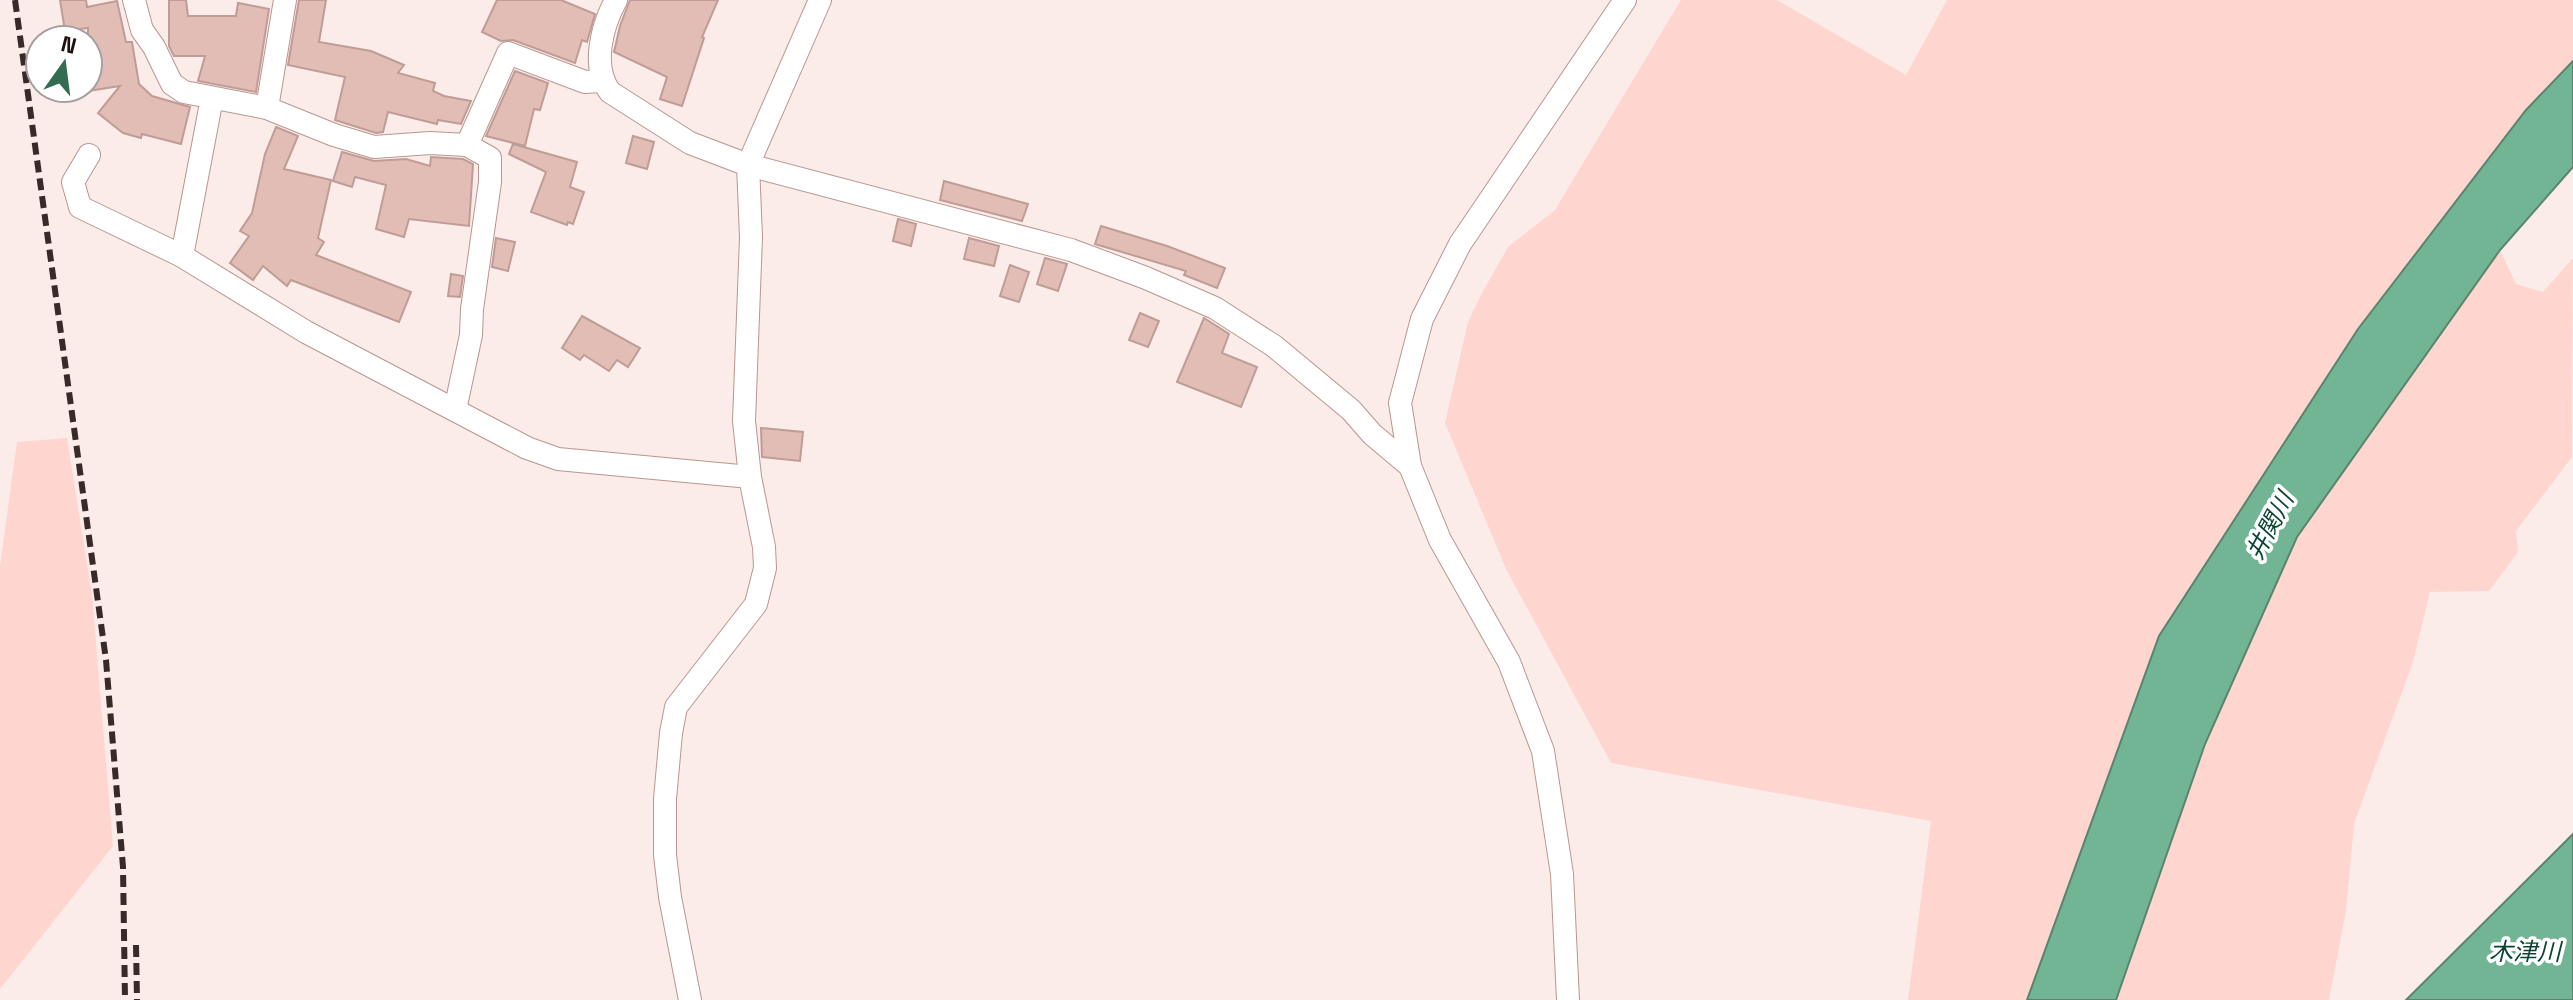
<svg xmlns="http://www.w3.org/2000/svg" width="2573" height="1000" font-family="'Space Grotesk','Noto Sans JP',sans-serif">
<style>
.green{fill:#ffd6cf}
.water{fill:#72b595;stroke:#59846d;stroke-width:2}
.building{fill:#e1bdb6;stroke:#bf9c95;stroke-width:2}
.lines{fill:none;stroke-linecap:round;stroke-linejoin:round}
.street-casing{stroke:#b9968f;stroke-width:24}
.street{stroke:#fff;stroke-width:22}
.rail{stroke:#372a28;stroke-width:6;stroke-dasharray:12 6;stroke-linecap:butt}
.labels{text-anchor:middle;stroke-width:7;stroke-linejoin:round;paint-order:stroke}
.water-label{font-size:24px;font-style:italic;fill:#0b442f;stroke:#fff}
</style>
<rect width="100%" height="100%" fill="#fbece9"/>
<!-- green -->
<g class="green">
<path d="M1681,0H1777L1906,75L1947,0H2573V61L2526,110L2358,329L2159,636L2027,1000H1908L1931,821L1611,763L1506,569L1445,423L1468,322L1482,293L1508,247L1555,210Z"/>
<path d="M2500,250L2516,284L2543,292L2573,258L2572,457L2516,531L2518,552L2489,591L2430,592L2413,662L2354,824L2346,911L2329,1000H2116L2205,744L2297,537Z"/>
<path d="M67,438L92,595L113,846L0,989V566L17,442Z"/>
</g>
<!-- water -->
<g class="water">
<path d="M2573,61V167L2500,250L2297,537L2205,744L2116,1000H2027L2159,636L2358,329L2526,110Z"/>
<path d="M2573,834V1000H2406Z"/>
</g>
<!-- building -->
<g class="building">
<path d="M60,0H86L87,7L117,1L126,42H132L139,84L152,96L190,107L181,144L142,134L141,138L123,133L98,113L120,86L88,91V28L65,31Z"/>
<path d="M169,0H186L188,16H236L238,3L269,9L256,92L198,81L205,56H174L169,46Z"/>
<path d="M299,0H326L319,42L371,51L404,65L398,73L435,83L433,91L444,96L471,101L461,124L438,120L437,124L388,112L383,132L376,133L335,120L345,77L288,65Z"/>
<path d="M497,0H561L595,14L587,42L582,40L575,63L513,40L501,41L482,32Z"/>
<path d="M630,0H718L702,37L704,38L682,106L660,99L667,77L614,52L620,26Z"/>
<path d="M515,71L548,83L540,110L534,109L525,146L486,136Z"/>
<path d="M276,127L298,136L284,169L331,180L318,238L324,242L316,255L411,292L399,322L291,280L287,286L263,266L253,280L230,263L249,236L240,231L252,213L265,154Z"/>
<path d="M633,136L654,142L647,169L626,163Z"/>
<path d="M513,144L577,162L570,187L584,192L573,224L568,222L567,225L531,212L546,172L509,154Z"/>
<path d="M342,152L374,161L406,159L430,166L431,157L463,159L473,164L469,226L409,219L404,237L376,229L386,185L355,177L352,187L333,181Z"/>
<path d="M944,181L1028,204L1022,221L940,200Z"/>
<path d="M898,219L916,224L911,246L893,241Z"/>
<path d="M1101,226L1167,246L1225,268L1217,288L1184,275L1186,271L1095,244Z"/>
<path d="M496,238L515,242L508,271L492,267Z"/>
<path d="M969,238L999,246L994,266L964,259Z"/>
<path d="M1045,258L1067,264L1058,291L1037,284Z"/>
<path d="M1010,265L1029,272L1019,302L1000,296Z"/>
<path d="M451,274L463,276L460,297L448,296Z"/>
<path d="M1140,313L1159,321L1148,347L1129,340Z"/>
<path d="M582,316L640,348L628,367L617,360L609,371L584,355L580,360L562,348Z"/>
<path d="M1204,318L1229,334L1222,353L1257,367L1241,407L1177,382Z"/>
<path d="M761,428L803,432L800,461L762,457Z"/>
</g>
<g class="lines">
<defs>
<g id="street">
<path d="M134,0L142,30L154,47L172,84L184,92L267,108L334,135L374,147L430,143L467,145L508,53L585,82L602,81"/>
<path d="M616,0C602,26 591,66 610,92L690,143L748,165L1071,250L1146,278L1215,308L1274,346L1351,410L1372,434L1410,466L1440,540L1509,662L1543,751L1562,874L1568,1000"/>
<path d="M212,98L182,256L306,332L527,448L558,459L750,477"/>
<path d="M267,108L285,0"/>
<path d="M89,155L73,182L80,207L182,256"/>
<path d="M455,410L471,335L472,309L490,182V158L467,145"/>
<path d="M1410,466L1400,403L1422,319L1460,244L1625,0"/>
<path d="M690,1000L670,897L665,855V799L671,733L676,707L756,604L765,568L764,547L750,477L744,421L751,237L748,165L820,0"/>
</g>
</defs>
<!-- street casing -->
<use href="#street" class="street-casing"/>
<!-- street -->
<use href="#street" class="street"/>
<!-- rail -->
<g class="rail">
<path d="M15,0L106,660L123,867L125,1000"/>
<path d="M136,945L137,1000"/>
</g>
</g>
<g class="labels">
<!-- water labels -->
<g class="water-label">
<text transform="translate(2270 526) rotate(-62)" y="8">井関川</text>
<text x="2525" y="960">木津川</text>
</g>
</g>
<!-- north arrow -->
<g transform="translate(64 64) rotate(14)"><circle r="38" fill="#ffffff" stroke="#a5a09f" stroke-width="2"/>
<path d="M0-6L14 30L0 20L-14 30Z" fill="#336b53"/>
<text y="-12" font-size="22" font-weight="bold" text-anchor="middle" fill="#1e110f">N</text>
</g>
</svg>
